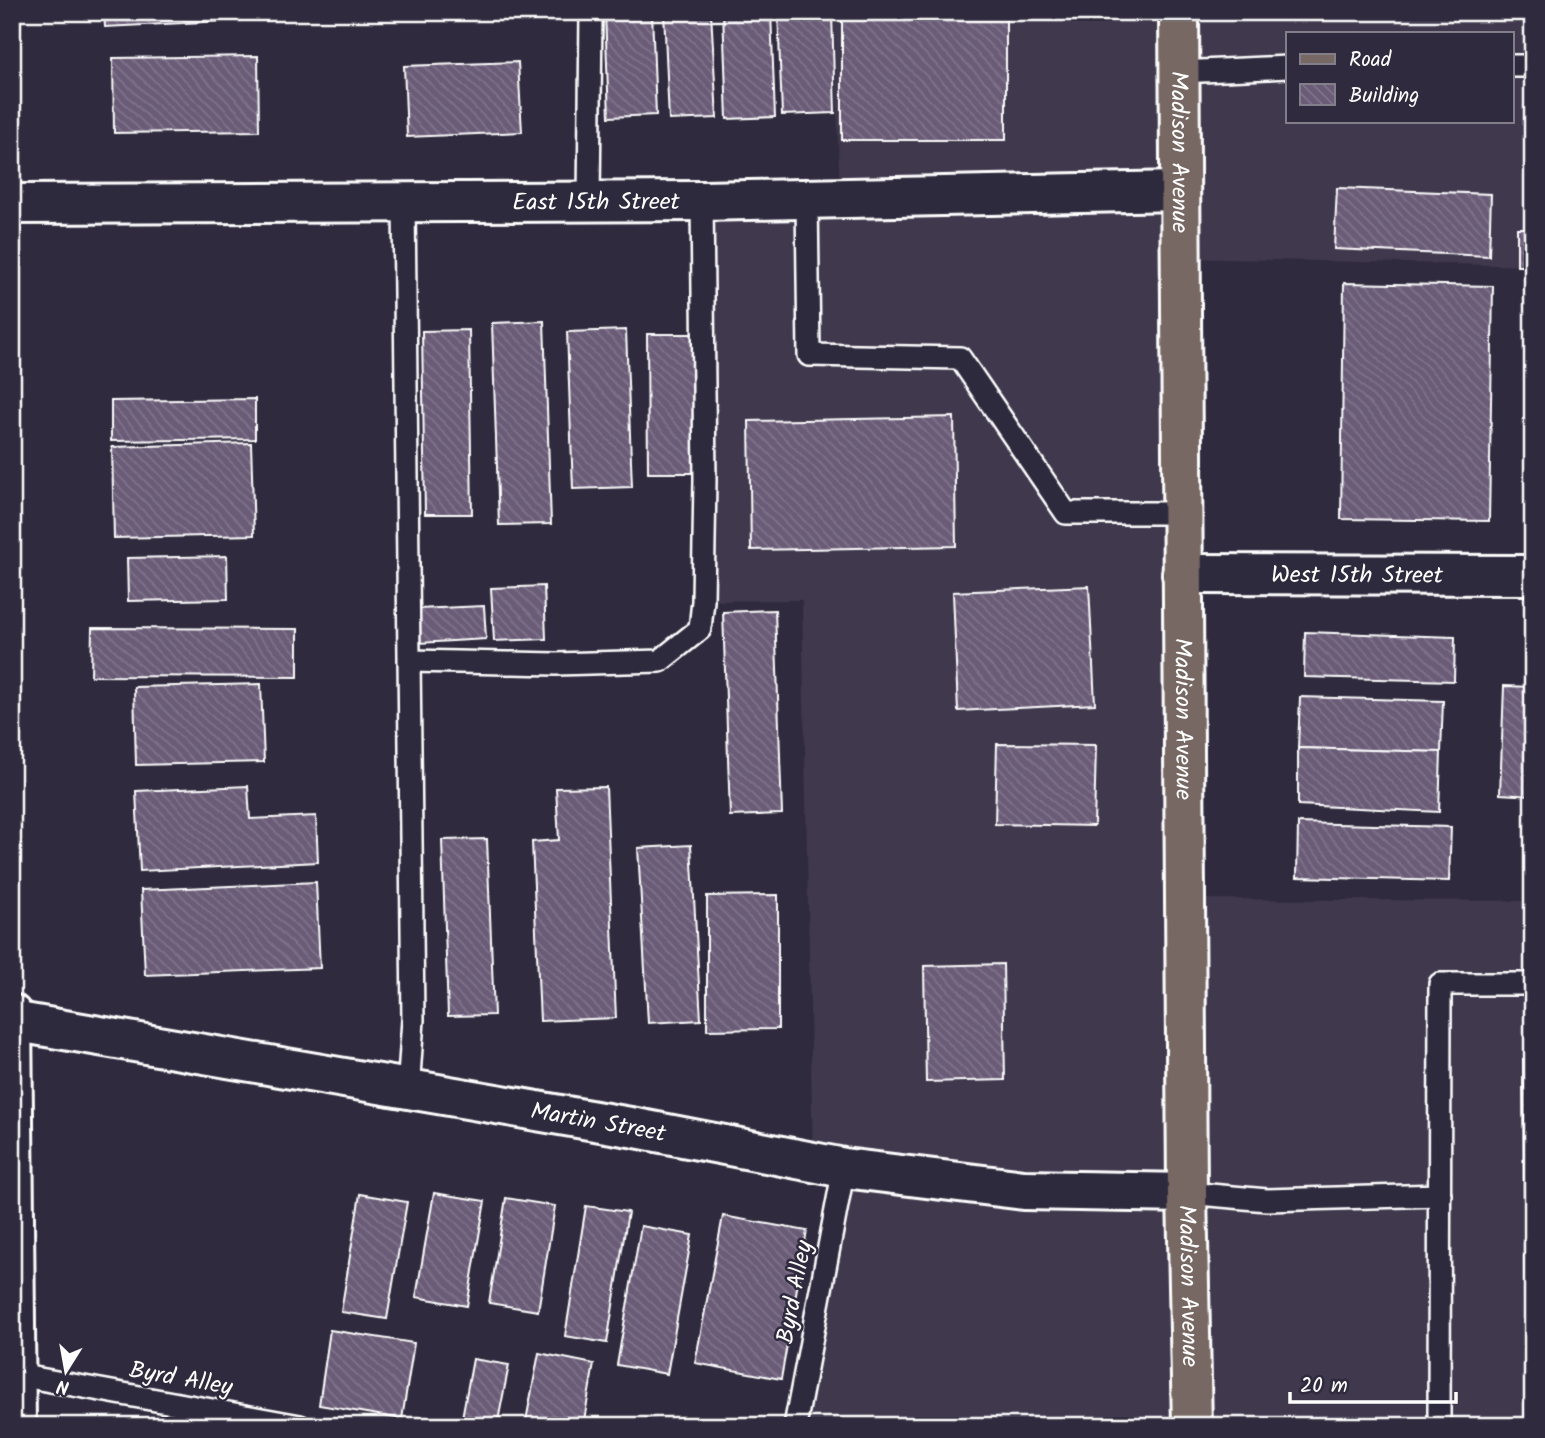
<svg xmlns="http://www.w3.org/2000/svg" width="1545" height="1438" font-family="Kalam,sans-serif">
<style>
.built{fill:#41394e;fill-rule:evenodd}
.building{fill:url(#building-back-hatch);stroke:#fff;stroke-width:2}
.lines{fill:none;stroke-linecap:round;stroke-linejoin:round}
.service-casing{stroke:#fff;stroke-width:26}
.minor-casing{stroke:#fff;stroke-width:44}
.secondary-casing{stroke:#fff;stroke-width:44}
.primary-casing{stroke:#fff;stroke-width:44}
.service{stroke:#2f2a3d;stroke-width:21}
.minor{stroke:#2f2a3d;stroke-width:38}
.secondary{stroke:#2f2a3d;stroke-width:38}
.primary{stroke:#776864;stroke-width:38}
.labels{text-anchor:middle;stroke-width:5;stroke-linejoin:round;paint-order:stroke}
.street-label{font-size:24px;fill:#fff;stroke:#2f2a3d}
</style>
<defs>
<pattern id="building-back-hatch" width="6" height="6" patternUnits="userSpaceOnUse" patternTransform="scale(1.75)"><rect width="6" height="6" fill="#6a5b77"/><path d="M-1 5l2 2M0 0l6 6M5-1l2 2" fill="none" stroke="#80748b"/></pattern>
</defs>
<rect width="100%" height="100%" fill="#2f2a3d"/>
<filter id="ink" filterUnits="userSpaceOnUse"><feTurbulence type="fractalNoise" baseFrequency=".0143" numOctaves="2"/><feDisplacementMap in="SourceGraphic" scale="14" xChannelSelector="R" yChannelSelector="G"/><feConvolveMatrix kernelMatrix="1 2 1 2 8 2 1 2 1" color-interpolation-filters="sRGB"/></filter>
<g filter="url(#ink)">
<!-- built -->
<path class="built" d="M834,12H1533V266L1181,258L1185,899L1533,901V1426H795L844,1168L813,1163L802,600L703,601L702,201L840,199ZM1288,33H1512V121H1288Z"/>
<!-- building -->
<g class="building">
<path d="M104,12H282V18L105,27Z"/>
<path d="M605,12H652L656,115L609,117Z"/>
<path d="M664,12H711L717,118L669,120Z"/>
<path d="M723,12H771L775,117L727,119Z"/>
<path d="M778,12H832L835,113L782,115Z"/>
<rect x="842" y="12" width="164" height="128"/>
<path d="M258,56L259,131L114,133L113,58Z"/>
<path d="M518,62L522,132L407,137L404,66Z"/>
<path d="M1337,188L1491,194L1489,256L1334,249Z"/>
<rect x="1517" y="228" width="16" height="38"/>
<path d="M1344,283L1493,286L1489,521L1341,519Z"/>
<path d="M544,321L551,524L499,525L492,323Z"/>
<path d="M469,330L472,514H425L422,331Z"/>
<path d="M626,330L632,487L573,489L567,332Z"/>
<path d="M647,334H696V473H648Z"/>
<path d="M255,399V439L111,441V401Z"/>
<path d="M954,417L956,546L751,550L749,421Z"/>
<path d="M251,443L254,535L114,538L112,447Z"/>
<path d="M227,556L228,599L128,601L127,558Z"/>
<path d="M544,586L546,639L494,641L491,588Z"/>
<path d="M1089,586L1095,704L958,711L953,592Z"/>
<path d="M484,606L486,639L419,643L417,609Z"/>
<path d="M775,610L782,814L730,816L723,612Z"/>
<path d="M92,628L298,629V677L91,676Z"/>
<path d="M1305,632L1455,637L1454,681L1304,677Z"/>
<path d="M261,684L264,762L136,765L134,687Z"/>
<path d="M1504,686L1533,687V796L1500,794Z"/>
<path d="M1300,697L1443,701L1441,752L1298,748Z"/>
<path d="M997,744L1096,745L1094,826L995,824Z"/>
<path d="M1298,748L1441,752L1439,812L1298,805Z"/>
<path d="M248,786L250,819L316,816L318,862L140,871L136,791Z"/>
<path d="M606,787L616,1018L540,1021L532,842L559,840L556,788Z"/>
<path d="M1298,823L1451,827L1449,881L1297,877Z"/>
<path d="M487,839L494,1015L448,1016L442,840Z"/>
<path d="M691,845L701,1020L648,1023L638,848Z"/>
<path d="M316,882L320,968L145,975L141,890Z"/>
<path d="M778,895V1029L707,1030V896Z"/>
<path d="M1003,964L1005,1080L926,1082L924,966Z"/>
<path d="M1523,1059H1533V1426H1526Z"/>
<path d="M434,1193L485,1201L467,1306L416,1297Z"/>
<path d="M360,1194L407,1202L387,1319L341,1312Z"/>
<path d="M506,1198L555,1206L538,1311L489,1303Z"/>
<path d="M586,1206L628,1212L607,1343L565,1336Z"/>
<path d="M723,1216L807,1231L781,1379L695,1363Z"/>
<path d="M641,1226L692,1235L667,1374L617,1365Z"/>
<path d="M330,1330L414,1343L402,1419L319,1405Z"/>
<path d="M539,1353L594,1364L583,1426H525Z"/>
<path d="M473,1359L509,1365L497,1426L461,1423Z"/>
<path d="M644,1419L688,1426H642Z"/>
</g>
<g class="lines">
<defs>
<g id="service">
<path d="M1512,66H1533"/>
<path d="M1179,72L1288,67"/>
<path d="M807,199L809,355L960,358L1066,513H1182"/>
<path d="M589,201L591,12"/>
<path d="M404,203L413,1020L408,1090"/>
<path d="M410,661L556,664L660,661L700,629L703,601L705,479L702,201"/>
<path d="M1187,1193L1267,1200L1440,1195"/>
<path d="M12,1374L300,1426"/>
<path d="M795,1426L844,1168"/>
<path d="M1439,1426L1440,984H1533"/>
</g>
<g id="minor">
<path id="s1" d="M12,204L702,201L1180,191"/>
<path id="s2" d="M1182,574L1533,575"/>
<path id="s3" d="M12,1021L636,1128L844,1168L1024,1190L1187,1193"/>
</g>
<path id="secondary" d="M12,1014L16,1426"/>
<g id="primary">
<path id="s4" d="M1179,12L1187,1193L1192,1426"/>
</g>
</defs>
<!-- service casing -->
<use href="#service" class="service-casing"/>
<!-- minor casing -->
<use href="#minor" class="minor-casing"/>
<!-- secondary casing -->
<use href="#secondary" class="secondary-casing"/>
<!-- primary casing -->
<use href="#primary" class="primary-casing"/>
<!-- service -->
<use href="#service" class="service"/>
<!-- minor -->
<use href="#minor" class="minor"/>
<!-- secondary -->
<use href="#secondary" class="secondary"/>
<!-- primary -->
<use href="#primary" class="primary"/>
</g>
</g>
<g class="labels">
<!-- street labels -->
<g class="street-label">
<text dy="8" stroke="none"><textPath href="#s4" startOffset="140">Madison Avenue</textPath></text>
<text dy="8" stroke="none"><textPath href="#s1" startOffset="584">East 15th Street</textPath></text>
<text dy="8" stroke="none"><textPath href="#s2" startOffset="175">West 15th Street</textPath></text>
<text dy="8" stroke="none"><textPath href="#s4" startOffset="707">Madison Avenue</textPath></text>
<text dy="8" stroke="none"><textPath href="#s3" startOffset="595">Martin Street</textPath></text>
<text dy="8" stroke="none"><textPath href="#s4" startOffset="1274">Madison Avenue</textPath></text>
<text transform="translate(794 1292) rotate(-79)" y="8">Byrd Alley</text>
<text transform="translate(181 1378) rotate(10)" y="8">Byrd Alley</text>
</g>
</g>
<!-- margin -->
<rect width="1545" height="1438" fill="none" stroke="#2f2a3d" stroke-width="42"/>
<rect x="21" y="21" width="1503" height="1396" fill="none" stroke="#fff" stroke-width="2.5" filter="url(#ink)"/>
<!-- legend -->
<rect x="1286" y="32" width="228" height="91" fill="#2f2a3d" stroke="#827f8b" stroke-width="2"/>
<rect x="1300" y="54" width="35" height="10" fill="#776864" stroke="#827f8b" stroke-width="2"/>
<text x="1349" y="66" font-size="21" fill="#ffffff">Road</text>
<rect x="1300" y="84" width="35" height="21" fill="url(#building-back-hatch)" stroke="#827f8b" stroke-width="2"/>
<text x="1349" y="102" font-size="21" fill="#ffffff">Building</text>
<!-- north arrow -->
<g transform="translate(66 1371) rotate(191)" stroke="#2f2a3d" stroke-width="5" paint-order="stroke">
<path d="M0-5L12 26L0 18L-12 26Z" fill="#ffffff"/>
<text y="-10" font-size="19" font-weight="bold" text-anchor="middle" fill="#ffffff">N</text>
</g>
<!-- scale -->
<path d="M1290 1392v10h166v-10" fill="none" stroke="#ffffff" stroke-width="3.5"/>
<text x="1300" y="1392" font-size="21" fill="#ffffff" stroke="#2f2a3d" stroke-width="5" paint-order="stroke">20 m</text>
</svg>
